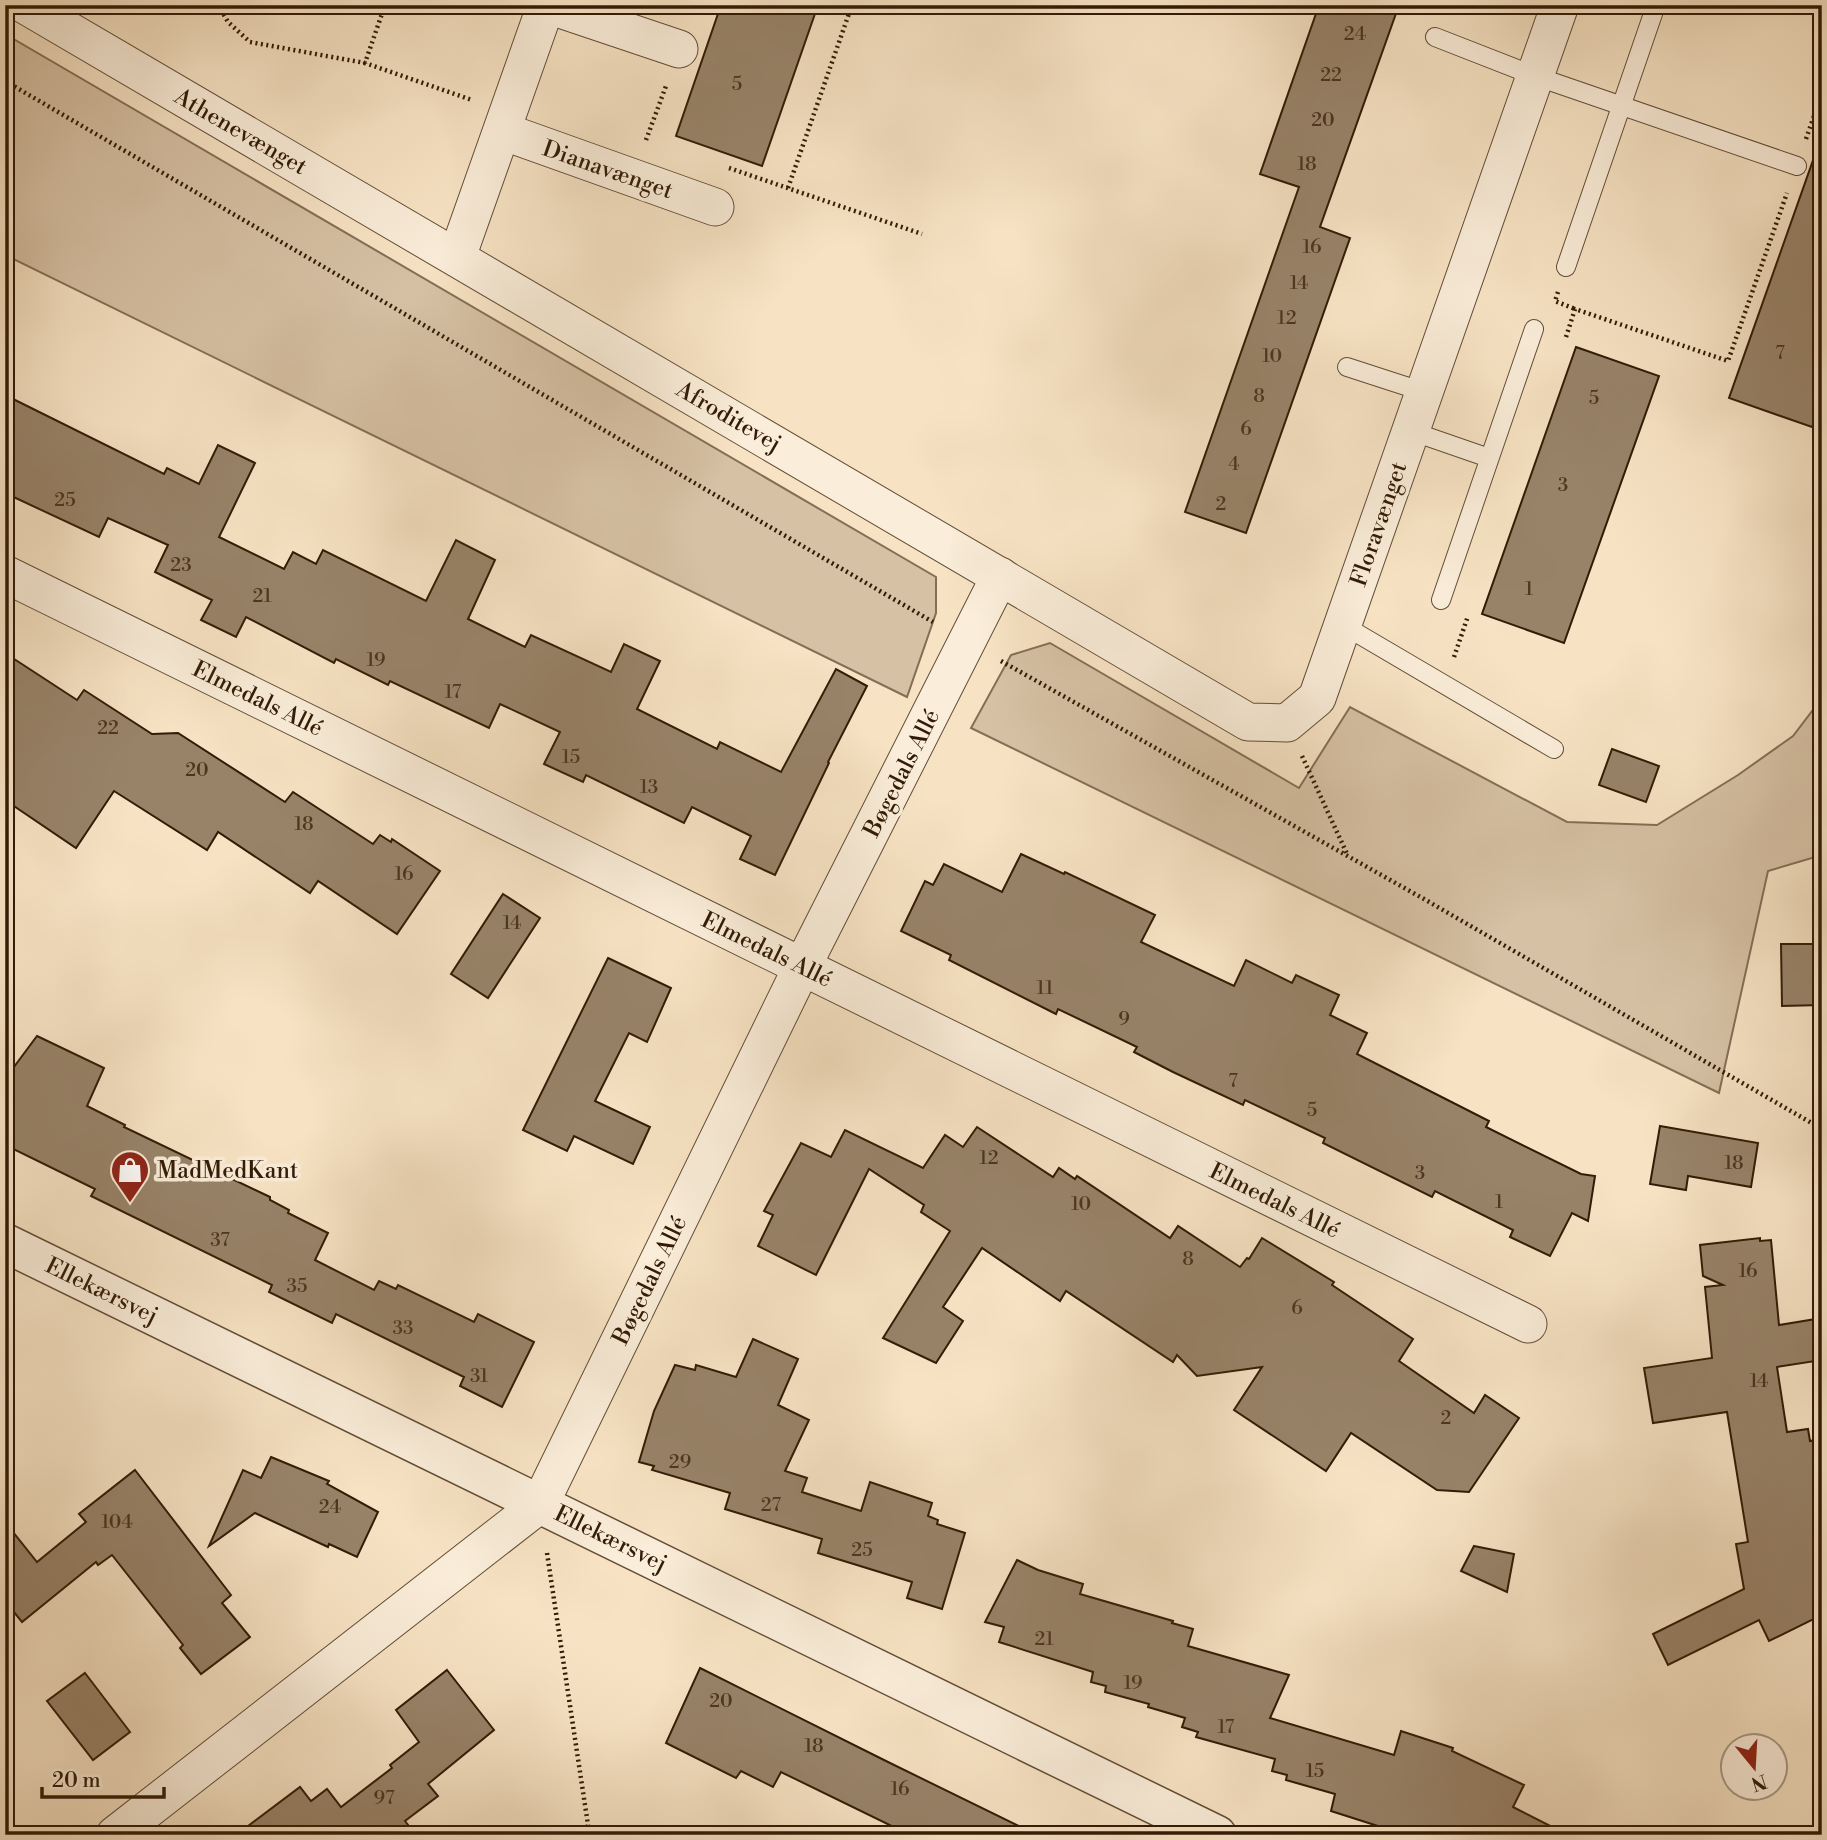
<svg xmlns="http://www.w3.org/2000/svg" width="1827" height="1840" font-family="'Libre Bodoni',serif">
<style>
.green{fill:#d6c1a4;stroke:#846e55;stroke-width:2}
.building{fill:#988369;stroke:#321b06;stroke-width:2}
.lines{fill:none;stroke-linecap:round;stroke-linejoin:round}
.service-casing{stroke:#634d36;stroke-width:20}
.minor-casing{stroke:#634d36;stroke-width:39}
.tertiary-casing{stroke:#634d36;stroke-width:41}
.path{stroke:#321b06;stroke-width:4.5;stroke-dasharray:2 3.5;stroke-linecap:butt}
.service{stroke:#faedd9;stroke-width:18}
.minor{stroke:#faedd9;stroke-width:37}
.tertiary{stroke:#faedd9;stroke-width:38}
.labels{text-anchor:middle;stroke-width:7;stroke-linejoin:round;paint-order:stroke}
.number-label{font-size:19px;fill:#4c351f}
.street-label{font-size:23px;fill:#321b06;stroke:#faedd9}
.poi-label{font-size:23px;fill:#321b06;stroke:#faedd9;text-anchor:start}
</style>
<rect width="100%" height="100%" fill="#f7e3c4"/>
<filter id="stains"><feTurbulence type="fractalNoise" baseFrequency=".00286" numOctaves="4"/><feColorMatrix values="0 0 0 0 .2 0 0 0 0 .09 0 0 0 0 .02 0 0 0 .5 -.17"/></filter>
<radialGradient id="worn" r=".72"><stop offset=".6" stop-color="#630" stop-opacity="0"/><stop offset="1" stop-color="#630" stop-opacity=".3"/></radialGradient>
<!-- green -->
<g class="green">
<path d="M5,34L936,577V613L907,697L5,255Z"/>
<path d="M1050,643L1299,788L1350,707L1567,822L1657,825L1738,775L1793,736L1822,698V855L1768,871L1719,1093L971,728L1011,655Z"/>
</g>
<!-- building -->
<g class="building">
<path d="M721,5H818L762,166L676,136Z"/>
<path d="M1319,5H1399L1320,227L1350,238L1246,533L1185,512L1299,187L1260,174Z"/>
<path d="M1817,149L1822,150V401L1812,427L1729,398Z"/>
<path d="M1576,347L1659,376L1564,643L1482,614Z"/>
<path d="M5,395L164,474L167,468L199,484L218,445L255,463L219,537L284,569L293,552L316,564L323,550L426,601L456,540L495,560L468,619L525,647L531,635L611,672L624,644L660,661L637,709L717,749L720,742L781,772L836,669L867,686L828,762L829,763L775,875L740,859L751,836L692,807L684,823L586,775L583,782L544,764L560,732L500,704L489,728L390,681L388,685L336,659L334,663L246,617L236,637L201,620L212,600L155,572L168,545L108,518L99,537L5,493Z"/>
<path d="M5,653L77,700L84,690L152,734L178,733L285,802L293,792L373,844L380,835L391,842L392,839L440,871L397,934L318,881L310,893L218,832L207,850L114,791L76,848L5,800Z"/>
<path d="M1612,749L1659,766L1646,802L1599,785Z"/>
<path d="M1021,854L1064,874L1065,872L1155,915L1141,942L1234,986L1246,960L1292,983L1296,975L1339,995L1330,1015L1367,1033L1357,1054L1489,1121L1486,1127L1581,1174L1595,1176L1588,1221L1572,1213L1550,1256L1510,1237L1513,1230L1435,1191L1432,1197L1323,1143L1325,1138L1245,1100L1243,1105L1173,1072L1134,1052L1137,1047L1058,1009L1056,1014L949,960L951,955L901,931L925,881L933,885L944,864L1002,892Z"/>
<path d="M503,894L540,918L488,998L451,974Z"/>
<path d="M1781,944H1822V1005L1782,1006Z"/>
<path d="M608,958L671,988L647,1042L629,1033L595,1101L650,1127L633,1164L574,1136L567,1151L523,1130Z"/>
<path d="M37,1036L104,1068L87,1106L125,1125L124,1127L270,1197V1200L289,1210L288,1213L328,1233L315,1260L374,1290L379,1281L396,1289L398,1285L474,1322L478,1314L534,1342L502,1407L460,1386L464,1377L336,1314L332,1323L269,1292L272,1285L91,1196L95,1189L5,1145V1079Z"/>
<path d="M1660,1126L1758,1143L1751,1187L1688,1176L1686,1190L1650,1184Z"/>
<path d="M977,1127L1053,1177L1059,1168L1075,1179L1077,1176L1170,1238L1178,1226L1240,1267L1247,1258L1249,1259L1262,1238L1334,1282L1332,1285L1413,1339L1399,1361L1474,1413L1485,1395L1519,1418L1469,1492L1437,1490L1351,1433L1326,1471L1234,1410L1262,1367L1197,1376L1177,1355L1173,1362L1066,1291L1060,1301L982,1248L943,1307L963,1321L936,1363L883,1338L950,1231L921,1212L924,1205L869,1169L816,1275L758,1246L773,1215L764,1211L801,1143L831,1157L845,1130L923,1168L945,1135L963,1147Z"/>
<path d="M1760,1238V1241L1771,1240L1779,1325L1822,1318V1360L1777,1367L1787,1432L1808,1429L1810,1441L1822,1439V1615L1769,1641L1759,1620L1668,1665L1653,1634L1744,1589L1736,1544L1748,1542L1727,1412L1653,1423L1644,1368L1712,1358L1705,1287L1723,1285L1703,1276L1700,1245Z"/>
<path d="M753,1339L798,1359L778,1405L809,1420L785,1471L807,1478L802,1492L861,1511L870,1482L932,1503L928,1516L938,1520L937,1524L965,1533L942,1609L907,1598L912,1582L818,1553L822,1539L725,1509L730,1493L652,1470L654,1466L639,1462L654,1411L675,1365L695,1370L696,1365L736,1377Z"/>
<path d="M271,1457L329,1481L327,1484L378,1512L357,1557L329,1544L328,1547L255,1513L209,1546L243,1470L261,1478Z"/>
<path d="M135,1470L231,1595L222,1603L250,1637L201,1674L180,1648L183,1645L112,1555L98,1565L96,1562L22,1622L5,1601V1522L37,1562L86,1522L79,1514Z"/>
<path d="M1474,1546L1514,1554L1507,1592L1461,1571Z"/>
<path d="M1017,1560L1038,1570L1083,1584L1080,1594L1173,1621L1172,1623L1193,1629L1188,1646L1289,1675L1270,1718L1394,1755L1401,1731L1453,1748L1452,1751L1524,1785L1513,1807L1568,1835H1406L1331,1811L1335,1794L1286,1780L1287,1775L1272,1771L1275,1759L1196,1737L1198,1732L1182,1727L1185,1718L1148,1707L1149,1704L1105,1692L1106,1686L1091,1682L1093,1672L999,1642L1004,1627L985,1622Z"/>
<path d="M700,1668L886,1761L1037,1835H910L781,1772L773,1787L741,1771L736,1778L666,1743Z"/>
<path d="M447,1670L494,1730L428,1784L438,1796L405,1821L416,1835H236L300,1787L311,1801L327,1789L341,1807L392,1768L390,1765L419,1742L396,1710Z"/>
<path d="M85,1673L130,1732L93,1760L47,1701Z"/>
</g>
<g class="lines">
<defs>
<g id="service">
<path d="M1435,37L1535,76L1797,166"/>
<path d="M1566,267L1656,5"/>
<path d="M1347,367L1424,392"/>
<path d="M1411,431L1489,458"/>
<path d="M1441,600L1534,329"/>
<path d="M1343,625L1554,749"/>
</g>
<g id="minor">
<path d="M25,5L1248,722L1287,723L1317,698L1560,5"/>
<path d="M548,5L679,49"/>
<path d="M502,131L715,207"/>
<path d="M457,257L546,5"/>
<path d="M5,574L1528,1324"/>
<path d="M115,1835L540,1504L802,967L1000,576"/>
</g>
<path id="tertiary" d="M5,1243L1217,1835"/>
</defs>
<!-- service casing -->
<use href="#service" class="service-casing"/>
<!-- minor casing -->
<use href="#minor" class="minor-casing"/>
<!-- tertiary casing -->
<use href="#tertiary" class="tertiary-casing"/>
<!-- path -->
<g class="path">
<path d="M218,5L228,22L250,42L365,63"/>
<path d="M385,5L365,63L472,100"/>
<path d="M5,81L933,622"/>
<path d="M1806,139L1822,93"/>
<path d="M646,140L666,86"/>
<path d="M729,168L922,234"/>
<path d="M788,188L852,5"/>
<path d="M1558,292L1555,301L1575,309"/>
<path d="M1566,337L1575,309L1728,361L1787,193"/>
<path d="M1454,657L1468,616"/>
<path d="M1001,661L1424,899L1822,1129"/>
<path d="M1302,756L1348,856"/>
<path d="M547,1553L588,1825L584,1835"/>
</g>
<!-- service -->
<use href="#service" class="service"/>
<!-- minor -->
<use href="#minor" class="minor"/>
<!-- tertiary -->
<use href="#tertiary" class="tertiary"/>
</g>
<!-- icons -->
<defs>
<symbol id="shop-pin" viewBox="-11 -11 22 30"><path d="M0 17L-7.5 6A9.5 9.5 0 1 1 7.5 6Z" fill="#8f2418" stroke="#faedd9"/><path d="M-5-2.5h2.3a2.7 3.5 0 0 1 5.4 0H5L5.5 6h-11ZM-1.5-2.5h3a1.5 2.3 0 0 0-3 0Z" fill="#fff"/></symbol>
</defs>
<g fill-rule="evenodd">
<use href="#shop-pin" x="108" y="1148" width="44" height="60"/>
</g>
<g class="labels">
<!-- number labels -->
<g class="number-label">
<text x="1355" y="40">24</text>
<text x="1331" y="81">22</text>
<text x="737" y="90">5</text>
<text x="1323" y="126">20</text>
<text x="1307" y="170">18</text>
<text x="1312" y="253">16</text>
<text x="1299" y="289">14</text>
<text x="1287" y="324">12</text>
<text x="1780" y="359">7</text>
<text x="1272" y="362">10</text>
<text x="1259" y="402">8</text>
<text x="1594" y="404">5</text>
<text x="1246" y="435">6</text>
<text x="1234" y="470">4</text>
<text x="1563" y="491">3</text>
<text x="65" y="506">25</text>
<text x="1221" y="510">2</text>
<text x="181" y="571">23</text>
<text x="1529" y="595">1</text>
<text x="262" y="602">21</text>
<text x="376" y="666">19</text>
<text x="453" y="698">17</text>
<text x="108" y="734">22</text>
<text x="571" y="763">15</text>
<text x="197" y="776">20</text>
<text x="649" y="793">13</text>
<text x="304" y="830">18</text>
<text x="404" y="880">16</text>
<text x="512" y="929">14</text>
<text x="1045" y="994">11</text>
<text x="1124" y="1025">9</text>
<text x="1233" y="1087">7</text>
<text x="1312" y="1116">5</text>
<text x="989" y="1164">12</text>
<text x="1734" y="1169">18</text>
<text x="1420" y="1179">3</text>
<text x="1499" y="1208">1</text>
<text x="1081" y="1210">10</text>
<text x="220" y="1246">37</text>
<text x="1188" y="1265">8</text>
<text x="1748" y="1277">16</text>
<text x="297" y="1292">35</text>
<text x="1297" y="1314">6</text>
<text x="403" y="1334">33</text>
<text x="479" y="1382">31</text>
<text x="1759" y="1387">14</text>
<text x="1446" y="1424">2</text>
<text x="680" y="1468">29</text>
<text x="771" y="1511">27</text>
<text x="330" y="1513">24</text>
<text x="117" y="1528">104</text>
<text x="862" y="1556">25</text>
<text x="1044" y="1645">21</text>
<text x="1133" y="1689">19</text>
<text x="721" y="1707">20</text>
<text x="1226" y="1733">17</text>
<text x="814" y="1752">18</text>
<text x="1315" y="1777">15</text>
<text x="900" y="1795">16</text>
<text x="384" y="1804">97</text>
</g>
<!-- street labels -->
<g class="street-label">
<text transform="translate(241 131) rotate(30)" y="8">Athenevænget</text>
<text transform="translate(608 169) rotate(19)" y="8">Dianavænget</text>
<text transform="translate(729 416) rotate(30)" y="8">Afroditevej</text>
<text transform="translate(1378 524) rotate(-71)" y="8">Floravænget</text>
<text transform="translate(258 698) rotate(26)" y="8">Elmedals Allé</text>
<text transform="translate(901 773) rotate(-63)" y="8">Bøgedals Allé</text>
<text transform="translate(767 949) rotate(26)" y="8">Elmedals Allé</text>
<text transform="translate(1275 1200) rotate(26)" y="8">Elmedals Allé</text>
<text transform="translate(649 1280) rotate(-64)" y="8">Bøgedals Allé</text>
<text transform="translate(102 1290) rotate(26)" y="8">Ellekærsvej</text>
<text transform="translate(611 1538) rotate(26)" y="8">Ellekærsvej</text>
</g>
<!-- poi labels -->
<g class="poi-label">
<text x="157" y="1178">MadMedKant</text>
</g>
</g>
<!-- margin -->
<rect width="1827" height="1840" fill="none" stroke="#f7e3c4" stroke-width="28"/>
<rect x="7" y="7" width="1813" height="1826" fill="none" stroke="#321b06" stroke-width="3.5"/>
<rect x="14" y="14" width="1799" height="1812" fill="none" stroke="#321b06" stroke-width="2"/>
<!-- north arrow -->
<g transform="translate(1754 1767) rotate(162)"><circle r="33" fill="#faedd9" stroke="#aa9985" stroke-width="2"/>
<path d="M0-5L12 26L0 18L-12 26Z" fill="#8f2418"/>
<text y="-10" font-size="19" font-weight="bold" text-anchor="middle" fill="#321b06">N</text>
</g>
<!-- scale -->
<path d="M42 1787v10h122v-10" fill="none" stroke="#321b06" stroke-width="3.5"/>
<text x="52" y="1787" font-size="21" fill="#321b06" stroke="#faedd9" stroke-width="5" paint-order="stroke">20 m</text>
<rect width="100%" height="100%" filter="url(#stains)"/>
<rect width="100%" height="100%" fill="url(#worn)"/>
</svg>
